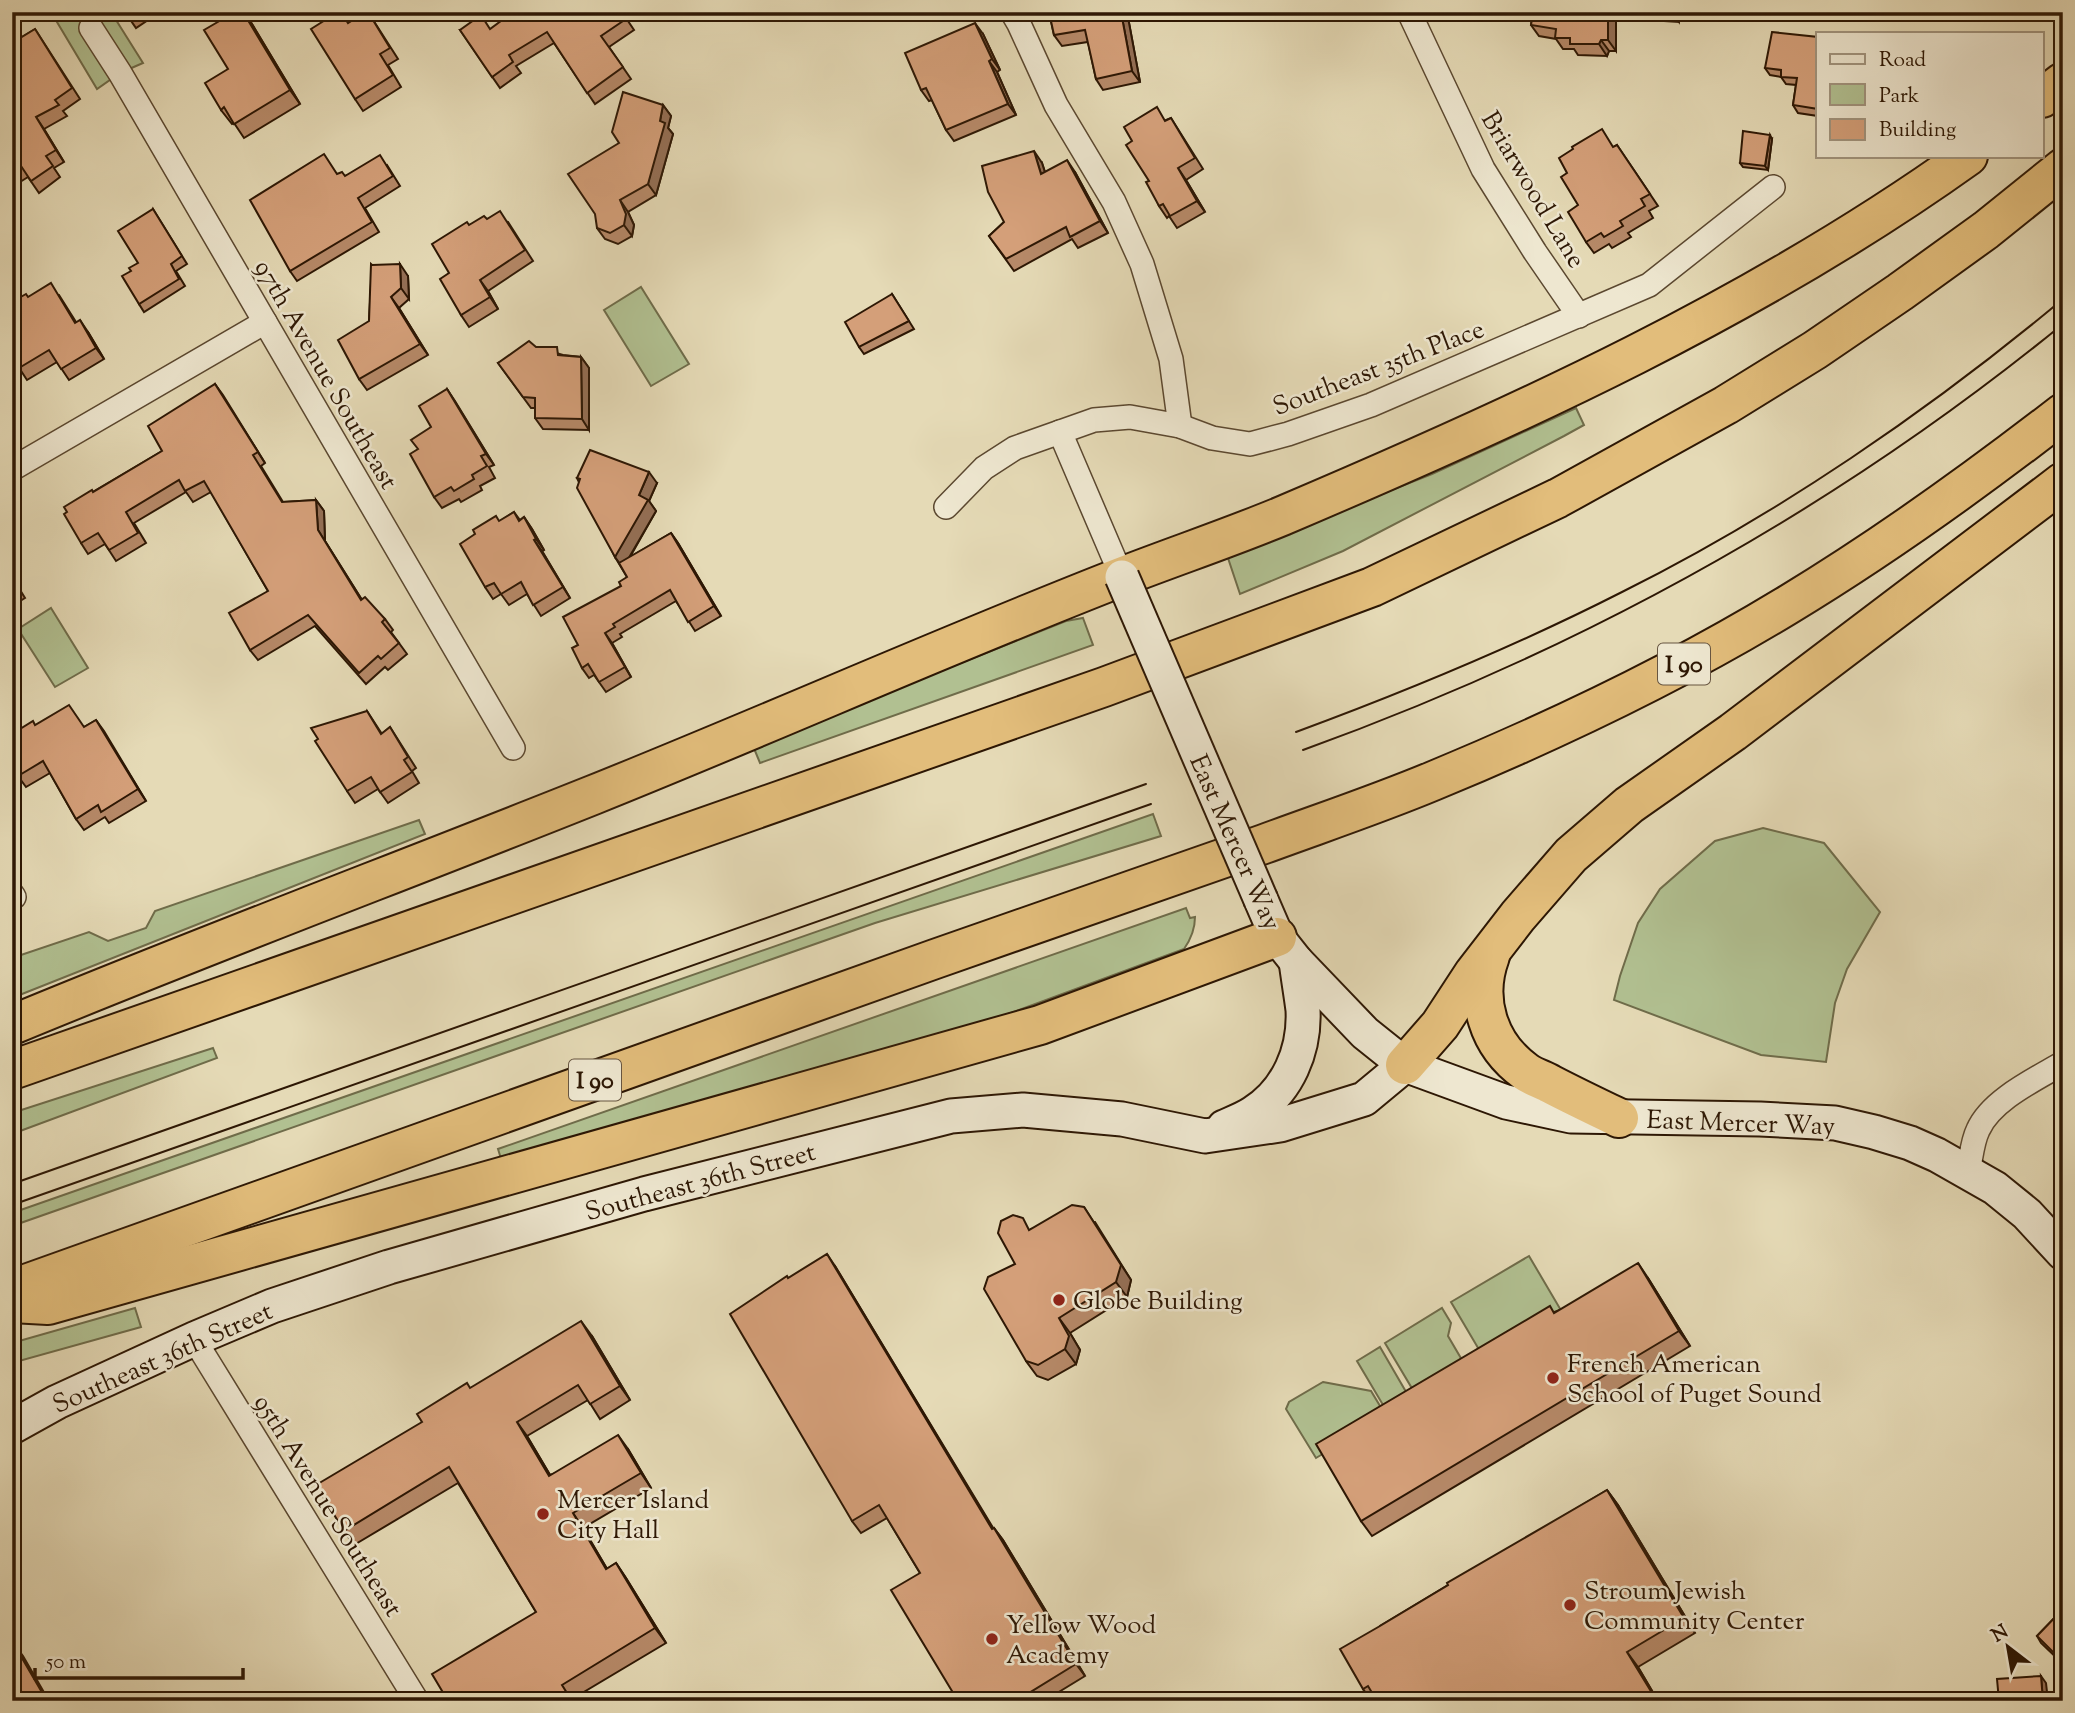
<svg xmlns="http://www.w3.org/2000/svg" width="2075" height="1713" font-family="'Sorts Mill Goudy',serif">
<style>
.green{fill:#b1c091;stroke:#6f6c4a;stroke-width:2}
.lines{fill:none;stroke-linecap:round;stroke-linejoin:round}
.street-casing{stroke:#5b4830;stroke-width:26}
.secondary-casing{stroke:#2d1704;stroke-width:37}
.highway-casing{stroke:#2d1704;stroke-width:42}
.street{stroke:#eee7d0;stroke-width:23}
.secondary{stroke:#eee7d0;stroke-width:33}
.highway{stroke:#e2bd7b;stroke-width:38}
.tram{stroke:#2d1704;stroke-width:2}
.secondary-bridge-casing{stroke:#2d1704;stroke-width:37;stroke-linecap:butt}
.secondary-bridge{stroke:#eee7d0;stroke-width:33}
.wall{fill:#b68968;stroke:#2d1704;stroke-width:2}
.shaded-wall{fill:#946f55;stroke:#2d1704;stroke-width:2}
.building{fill:#d49f79;stroke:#2d1704;stroke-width:2}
.poi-dot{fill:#8f2418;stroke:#eee7d0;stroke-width:2.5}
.labels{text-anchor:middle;stroke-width:5;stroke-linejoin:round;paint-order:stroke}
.shield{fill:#eee7d0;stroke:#675541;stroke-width:2}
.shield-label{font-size:24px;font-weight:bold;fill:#2d1704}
.street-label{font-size:26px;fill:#2d1704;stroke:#eee7d0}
.poi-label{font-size:26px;fill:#2d1704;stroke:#eee7d0;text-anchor:start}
</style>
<rect width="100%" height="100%" fill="#e5dab6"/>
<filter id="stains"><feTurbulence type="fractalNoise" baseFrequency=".00286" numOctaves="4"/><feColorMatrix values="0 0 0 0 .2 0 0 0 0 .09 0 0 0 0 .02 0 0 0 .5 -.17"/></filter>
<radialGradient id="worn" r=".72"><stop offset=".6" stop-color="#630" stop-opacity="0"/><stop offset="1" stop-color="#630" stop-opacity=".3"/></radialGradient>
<!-- green -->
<g class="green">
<path d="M51,12H111L143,63L120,73L97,89Z"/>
<path d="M641,287L689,364L651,386L604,310Z"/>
<path d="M1576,408L1584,425L1564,436L1343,551L1240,594L1227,555L1432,474Z"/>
<path d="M51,608L88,668L55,687L18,629Z"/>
<path d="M1083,618L1093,645L760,763L753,746L1066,621Z"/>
<path d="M1153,814L1161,836L875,923L12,1226V1213Z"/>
<path d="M419,820L425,834L12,998V958L89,932L108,941L146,928L155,911Z"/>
<path d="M1763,828L1824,843L1880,912L1847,969L1835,1003L1826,1062L1761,1055L1614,1000L1620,976L1638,923L1660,889L1715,841Z"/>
<path d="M1186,908L1190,918L1195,917C1195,929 1191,939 1184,949L1005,1015L868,1061L502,1162L498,1149Z"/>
<path d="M213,1048L217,1058L12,1134V1113Z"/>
<path d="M1529,1256L1562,1312L1481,1353L1451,1302Z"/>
<path d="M135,1308L141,1327L12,1363V1343Z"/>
<path d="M1442,1308L1451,1323L1448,1336L1462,1360L1413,1390L1385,1343Z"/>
<path d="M1380,1347L1409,1397L1386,1410L1357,1361Z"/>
<path d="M1323,1382L1371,1391L1386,1416L1316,1458L1286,1409L1289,1402Z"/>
</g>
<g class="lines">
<defs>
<g id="street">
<path d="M1012,12L1019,24L1056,105L1114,202L1142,264L1171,359L1180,426"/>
<path d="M1409,12L1483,169L1535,252L1579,316"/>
<path d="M91,28L120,73L513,748"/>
<path d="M1060,432L1122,577"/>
<path d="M12,469L265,322"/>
<path d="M946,507L984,468L1015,448L1094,420L1130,417L1180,426L1212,438L1250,444L1288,434L1371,405L1649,285L1773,187"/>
<path d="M12,894L14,897"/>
<path d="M1968,1172C1971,1159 1972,1142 1978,1130C1991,1100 2036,1079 2063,1063"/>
<path d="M194,1339L417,1701"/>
</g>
<g id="secondary">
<path d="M1261,900L1277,937L1296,961L1365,1033L1405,1065L1506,1102L1571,1116L1760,1119L1835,1123L1874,1132L1910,1143L1937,1155L1995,1188L2027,1214L2063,1253"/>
<path d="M1224,1127C1233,1123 1244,1119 1253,1113C1288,1091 1305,1050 1303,1010C1301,994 1298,977 1296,961"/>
<path d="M12,1427L57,1402L194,1339L272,1306L389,1267L644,1194L951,1116L1023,1110L1122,1119L1205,1136L1280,1125L1364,1099L1405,1065"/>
</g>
<g id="highway">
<path d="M2042,98L2063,82"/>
<path d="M1490,956C1474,999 1488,1045 1526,1072C1533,1077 1543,1080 1550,1084C1573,1096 1596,1107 1619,1118"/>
<path d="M12,1025C205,945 400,872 593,795C770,724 944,646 1121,577C1175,556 1229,538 1282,516C1520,415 1757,307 1968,156"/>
<path d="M1405,1065L1440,1025L1474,973L1518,916L1571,855L1629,805L1733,732L2063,482"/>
<path d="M12,1070L1104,687L1372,587L1558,498L1726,405L1815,350L1900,292L1986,230L2063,168"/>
<path d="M12,1289C320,1179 627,1069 935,959C1044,920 1154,882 1264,844C1321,823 1378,804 1433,781C1554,731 1674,674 1786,606C1882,548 1974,482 2063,413"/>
<path d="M12,1303L48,1305L1040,1025L1277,937"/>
</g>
</defs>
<!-- street casing -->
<use href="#street" class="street-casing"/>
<!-- secondary casing -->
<use href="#secondary" class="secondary-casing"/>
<!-- highway casing -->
<use href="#highway" class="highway-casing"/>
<!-- street -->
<use href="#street" class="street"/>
<!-- secondary -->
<use href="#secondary" class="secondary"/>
<!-- highway -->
<use href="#highway" class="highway"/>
<!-- tram -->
<g class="tram">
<path d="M1296,732C1407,691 1516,646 1622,592C1777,515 1930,410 2063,299"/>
<path d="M1303,750C1580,650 1834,511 2063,324"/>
<path d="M12,1184L1146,784"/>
<path d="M12,1205L1151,804"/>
</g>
<defs>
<path id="secondary-bridge" d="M1122,577L1261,900"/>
</defs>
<!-- secondary-bridge casing -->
<use href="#secondary-bridge" class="secondary-bridge-casing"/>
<!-- secondary-bridge -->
<use href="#secondary-bridge" class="secondary-bridge"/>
</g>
<!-- wall -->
<g class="wall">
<path d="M125,12H160L136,28Z"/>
<path d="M368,12L398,59L388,65L401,87L363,111L355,99L348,23Z"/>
<path d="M622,12L634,30L609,47L631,79L595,104L554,43L516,66L521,73L500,88L460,30L491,29Z"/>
<path d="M1049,12H1127L1140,82L1103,90L1096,79L1088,42L1062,46L1054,35Z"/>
<path d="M1464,12H1477L1468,18Z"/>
<path d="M1533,12H1680L1679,22L1616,18V51H1609L1607,56L1578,55L1574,49H1563L1556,39L1539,36L1531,25Z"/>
<path d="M252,24L300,104L244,138L234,123L232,124L221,110L228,69Z"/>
<path d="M35,29L80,99L63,111L67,116L44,129L64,162L54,168L60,177L39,193L28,177L12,187V43Z"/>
<path d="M983,34L1000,70L997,72L1016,115L954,141L946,130L932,100L929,101L921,90Z"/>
<path d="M1818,37V116L1798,113L1793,105L1796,85L1786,84L1781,77L1770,75L1765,68Z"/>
<path d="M663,105L671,116L668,128L673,134L656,195L628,212L634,225L632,236L618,244L605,239L597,228L619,143Z"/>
<path d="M1171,118L1203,169L1186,180L1205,212L1177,228L1169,216L1167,218L1159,206L1149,181L1166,120Z"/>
<path d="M1772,139L1768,170L1743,167L1740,163Z"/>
<path d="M1617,145L1658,206L1649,211L1653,218L1628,233L1631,237L1612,248L1609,244L1594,253L1586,242L1578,205L1614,147Z"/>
<path d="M1042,163L1045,172H1075L1108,233L1078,248L1072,239L1014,271L989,236L1004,222Z"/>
<path d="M387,165L400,186L365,208L379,232L297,281L290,271L338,174L345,176Z"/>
<path d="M153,209L187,264L176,271L185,286L144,312L139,304L131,271L138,263Z"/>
<path d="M487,219L508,222L533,261L488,291L498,309L469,327L461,315L449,273L469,225Z"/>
<path d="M372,265L408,276L409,299L399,308L428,355L367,390L359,379L369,321Z"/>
<path d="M892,294L914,329L864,354L859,347Z"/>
<path d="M59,295L76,322L88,332L104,359L69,380L57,362L27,380L12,357L28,297Z"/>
<path d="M536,347L563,355L581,357L589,368V430L543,429L535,418V408H531L498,363Z"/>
<path d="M215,384L265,463L261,466L283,502L316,500L324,511L325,541L362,600L385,619L393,630L391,632L407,654L388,670L385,667L366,684L315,626L258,660L250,650L268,591L211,492L193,502L186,492L134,523L146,543L116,561L105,544L88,554L81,543L93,492L162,451Z"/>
<path d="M447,389L494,465L489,467L495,478L480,486L482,490L461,502L459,499L442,508L434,497L431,427Z"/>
<path d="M577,478L657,483L649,501L656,511L630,557L671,533L678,543L721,616L695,631L676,601L620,634L622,637L612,643L631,677L606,692L594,675L589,678L582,668L578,645L627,577L615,557Z"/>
<path d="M514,512L520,520L524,517L532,529L544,550L542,551L570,598L541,616L527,594L509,605L501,594L493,599L485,587L500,521Z"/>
<path d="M12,577L25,598L12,606Z"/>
<path d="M367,711L382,734L390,727L416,768L412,771L419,783L388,803L378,789L355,803L347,791Z"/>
<path d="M96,720L146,801L109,823L105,817L84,830L76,819L50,773L26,787L18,776L35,725L84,727Z"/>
<path d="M1095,1222L1131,1280L1127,1297L1070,1333L1080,1350L1076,1364L1048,1380L1037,1376L1026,1361L1015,1264L1031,1229Z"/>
<path d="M835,1266L993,1529L994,1528L1003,1540L1085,1676L1044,1701H958L920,1573L887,1518L861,1533L852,1521L788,1278Z"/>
<path d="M1648,1278L1690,1346L1372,1536L1361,1521L1554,1312Z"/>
<path d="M592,1336L630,1400L600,1419L588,1400L527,1436L550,1475L628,1449L651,1488L583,1528L607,1569L616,1563L626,1578L666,1643L572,1699L448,1701L536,1612L458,1483L354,1545L344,1531L422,1422L471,1388Z"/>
<path d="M1607,1490L1618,1505L1695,1633L1638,1667L1658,1701H1372L1363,1689L1380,1626Z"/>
<path d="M2063,1609V1662L2062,1663L2041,1643L2037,1636Z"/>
</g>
<!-- shaded-wall -->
<g class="shaded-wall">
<path d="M244,12L252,24L300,104L290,90Z"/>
<path d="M1121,12H1127L1140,82L1132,71Z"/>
<path d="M1608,12H1612L1616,18V51L1608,40Z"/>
<path d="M1672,12H1680L1679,22Z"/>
<path d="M975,23L983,34L1000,70L992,59Z"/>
<path d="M1601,40L1609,51L1607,56L1599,44Z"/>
<path d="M989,61L997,72L1016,115L1008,104Z"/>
<path d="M663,105L671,116L668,128L673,134L656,195L648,184Z"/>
<path d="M36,117L44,129L64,162L56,150Z"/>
<path d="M1770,135L1772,139L1768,170L1765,166Z"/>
<path d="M1034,151L1042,163L1049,185L1041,174Z"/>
<path d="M1067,160L1075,172L1108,233L1100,221Z"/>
<path d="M1178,168L1186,180L1205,212L1197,201Z"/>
<path d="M620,200L628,212L634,225L632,236L624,225Z"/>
<path d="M400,264L408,276L409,299L401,288Z"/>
<path d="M480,280L488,291L498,309L490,297Z"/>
<path d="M391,297L399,308L428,355L420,344Z"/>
<path d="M80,320L88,332L104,359L96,348Z"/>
<path d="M581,357L589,368V430L582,419Z"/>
<path d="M215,384L223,395L265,463L258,452Z"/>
<path d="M447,389L455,401L494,465L486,454Z"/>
<path d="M649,472L657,483L649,501L656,511L623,568L615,557L639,495Z"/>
<path d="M316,500L324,511L325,541L369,611L318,530Z"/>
<path d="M524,517L532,529L544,550L536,539Z"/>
<path d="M671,533L678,543L721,616L714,606Z"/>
<path d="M534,540L542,551L570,598L563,587Z"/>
<path d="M605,633L612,643L631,677L625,667Z"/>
<path d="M96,720L104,731L146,801L138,789Z"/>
<path d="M1084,1207L1131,1280L1127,1297L1116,1282Z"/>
<path d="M827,1254L835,1266L1001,1541L992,1529Z"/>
<path d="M1638,1263L1648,1278L1690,1346L1679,1331Z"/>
<path d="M1059,1318L1070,1333L1080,1350L1076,1364L1065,1349Z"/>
<path d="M581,1321L592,1336L630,1400L620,1386Z"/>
<path d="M517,1422L527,1436L559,1490L549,1476Z"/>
<path d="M618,1435L628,1449L651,1488L641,1473Z"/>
<path d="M1607,1490L1618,1505L1695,1633L1684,1618Z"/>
<path d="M573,1513L583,1528L616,1584L606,1569Z"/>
<path d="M994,1528L1003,1540L1085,1676L1076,1664Z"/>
<path d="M616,1563L626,1578L666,1643L655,1628Z"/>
<path d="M12,1641L23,1656L49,1701H47Z"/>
<path d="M1627,1652L1638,1667L1658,1701L1652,1693Z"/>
<path d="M2041,1676L2046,1683L2048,1701H2043Z"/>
</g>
<!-- building -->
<g class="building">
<path d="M235,12H243L290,90L234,124L224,107L221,110L205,83L228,69L204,30Z"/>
<path d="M338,12H341L348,23L365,12H368L390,48L380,54L393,75L355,99L311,29Z"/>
<path d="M513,12H622L626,19L601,36L623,67L587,93L547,32L509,55L513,62L492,77L460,30L481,15L490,29Z"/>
<path d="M1049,12H1121L1132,71L1096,79L1085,30L1054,35Z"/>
<path d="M1533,12H1608V40H1601L1599,44H1570V38H1555L1556,29L1531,25Z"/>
<path d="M975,23L992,59L989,61L1008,104L946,130L926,88L921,90L905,53Z"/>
<path d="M35,29L72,88L55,100L59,105L36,117L56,150L46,156L53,166L31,181L21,166L12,171V43Z"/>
<path d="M1772,32L1818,37V109L1793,105L1797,78L1781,77V70L1765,68Z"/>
<path d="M623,92L663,105L660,121L665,123L648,184L620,200L626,214L624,225L610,233L597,228L595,214L568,174L619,143L612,132Z"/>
<path d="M1157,107L1165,121L1171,118L1195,158L1178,168L1197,201L1170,216L1163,204L1159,206L1146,182L1149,181L1126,145L1132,141L1124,127Z"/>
<path d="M1602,129L1613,147L1617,145L1650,194L1641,199L1645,206L1620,221L1623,226L1604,237L1601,233L1586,242L1568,212L1578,205L1561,177L1567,173L1559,158L1573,149L1572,147Z"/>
<path d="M1743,131L1770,135L1765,166L1740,163Z"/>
<path d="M1034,151L1041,174L1067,160L1100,221L1070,237L1066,227L1006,259L989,236L1004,222L988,192L982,166Z"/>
<path d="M324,154L337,174L342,172L345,176L380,155L393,176L358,198L372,222L290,271L250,200Z"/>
<path d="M153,209L182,256L171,264L179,279L139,304L122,276L131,271L129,268L138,263L118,231Z"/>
<path d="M500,211L525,250L480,280L490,297L461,315L440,279L449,273L432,244L467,222L469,225L484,216L487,219Z"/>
<path d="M371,264L372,265L400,264L401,288L391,297L420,344L359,379L338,340L369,321Z"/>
<path d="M51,283L75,323L80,320L96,348L61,369L49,350L19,368L12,357V302L26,294L28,297Z"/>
<path d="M892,294L909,321L859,347L845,322Z"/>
<path d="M529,341L536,347H557L558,355L581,357L582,419L535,418V398L523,397L498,363Z"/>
<path d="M215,384L258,452L253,455L282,502L316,500L318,530L361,600L365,597L385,619L382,622L399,643L381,659L378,656L359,673L308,615L250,650L229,613L268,591L204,481L185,491L179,480L126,512L138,533L109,550L98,533L81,543L64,514L67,512L64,507L92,490L93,492L162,451L148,426Z"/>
<path d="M447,389L486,454L481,456L487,466L472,475L474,479L454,491L451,487L434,497L410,454L418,449L411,440L431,427L419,406Z"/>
<path d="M590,450L649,472L639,495L648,500L615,557L577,488L580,479L577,478Z"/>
<path d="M514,512L519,521L524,517L536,539L534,540L563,587L533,605L521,582L501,594L494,583L485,587L460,544L475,534L473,530L496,516L499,521Z"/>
<path d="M671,533L714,606L688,622L670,590L613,624L615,627L605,633L625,667L599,682L588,664L582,668L572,648L578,645L563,617L621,586L619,582L627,577L619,563Z"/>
<path d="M12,579L17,587L12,589Z"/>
<path d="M69,705L84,727L96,720L138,789L101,812L98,805L76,819L43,761L18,776L12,766V734L33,721L35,725Z"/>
<path d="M367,711L381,734L390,727L408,757L404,760L412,772L380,792L371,777L347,791L315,741L318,739L311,728Z"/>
<path d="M1072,1205L1084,1207L1121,1265L1116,1282L1059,1318L1069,1336L1065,1349L1038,1365L1026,1361L984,1289L988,1277L1015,1264L998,1233L1001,1221L1013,1215L1023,1218L1029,1230Z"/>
<path d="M827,1254L992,1529L994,1528L1076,1664L1016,1701H958L891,1590L920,1573L879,1505L852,1521L730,1314L787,1276L788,1278Z"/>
<path d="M1638,1263L1679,1331L1361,1521L1316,1444L1550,1306L1554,1313Z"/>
<path d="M581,1321L620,1386L590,1404L578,1385L517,1422L549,1476L618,1435L641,1473L573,1513L606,1569L616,1563L655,1628L562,1685L572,1701H448L432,1674L536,1612L449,1467L344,1531L316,1485L422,1422L417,1414L467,1383L470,1388Z"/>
<path d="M1607,1490L1684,1618L1627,1652L1652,1693L1643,1698L1645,1701H1377L1368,1686L1363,1689L1340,1649L1380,1626L1448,1585L1447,1583Z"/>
<path d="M2063,1609V1651L2057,1656L2037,1636Z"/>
<path d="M12,1641L47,1701H12Z"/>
<path d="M2041,1676L2043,1701H1999L1997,1679Z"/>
</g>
<!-- markers -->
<g class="poi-dot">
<circle cx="1059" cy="1300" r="7"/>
<circle cx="1553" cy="1378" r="7"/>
<circle cx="543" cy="1514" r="7"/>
<circle cx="1570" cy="1605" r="7"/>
<circle cx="992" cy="1639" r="7"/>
</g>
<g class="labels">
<!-- shield labels -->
<g class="shield">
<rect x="1658" y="643.5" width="52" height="41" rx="5"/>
<rect x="569" y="1059.5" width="52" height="41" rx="5"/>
</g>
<g class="shield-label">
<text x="1684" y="672">I 90</text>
<text x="595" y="1088">I 90</text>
</g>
<!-- street labels -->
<g class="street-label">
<text transform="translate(1534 189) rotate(59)" y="9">Briarwood Lane</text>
<text transform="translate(1378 367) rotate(-21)" y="9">Southeast 35th Place</text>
<text transform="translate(327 374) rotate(60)" y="9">97th Avenue Southeast</text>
<text transform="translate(1236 842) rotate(66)" y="9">East Mercer Way</text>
<text transform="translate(1741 1122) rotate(2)" y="9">East Mercer Way</text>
<text transform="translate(700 1181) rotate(-15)" y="9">Southeast 36th Street</text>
<text transform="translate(162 1357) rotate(-24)" y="9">Southeast 36th Street</text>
<text transform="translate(329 1505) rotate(58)" y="9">95th Avenue Southeast</text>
</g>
<!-- poi labels -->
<g class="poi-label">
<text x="1073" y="1309">Globe Building</text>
<text x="1567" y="1372">French American<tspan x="1567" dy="30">School of Puget Sound</tspan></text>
<text x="557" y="1508">Mercer Island<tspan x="557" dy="30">City Hall</tspan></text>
<text x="1584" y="1599">Stroum Jewish<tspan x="1584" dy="30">Community Center</tspan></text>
<text x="1006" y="1633">Yellow Wood<tspan x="1006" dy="30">Academy</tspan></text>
</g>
</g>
<!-- margin -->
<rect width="2075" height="1713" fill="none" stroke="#e5dab6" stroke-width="42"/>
<rect x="14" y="14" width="2047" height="1685" fill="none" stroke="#2d1704" stroke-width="3.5"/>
<rect x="21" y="21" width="2033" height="1671" fill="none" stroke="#2d1704" stroke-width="2"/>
<!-- legend -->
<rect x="1816" y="32" width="228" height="126" fill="#eee7d0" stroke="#a1947e" stroke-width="2"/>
<rect x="1830" y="54" width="35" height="10" fill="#eee7d0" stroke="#a1947e" stroke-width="2"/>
<text x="1879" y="66" font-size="21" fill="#2d1704">Road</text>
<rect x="1830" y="84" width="35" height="21" fill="#b1c091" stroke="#a1947e" stroke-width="2"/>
<text x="1879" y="102" font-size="21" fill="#2d1704">Park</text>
<rect x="1830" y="119" width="35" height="21" fill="#d49f79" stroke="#a1947e" stroke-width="2"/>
<text x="1879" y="136" font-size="21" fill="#2d1704">Building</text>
<!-- north arrow -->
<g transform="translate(2008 1647) rotate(329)" stroke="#eee7d0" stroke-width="5" paint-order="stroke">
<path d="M0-5L12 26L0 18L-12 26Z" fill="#2d1704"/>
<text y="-10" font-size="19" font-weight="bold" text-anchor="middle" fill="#2d1704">N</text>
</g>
<!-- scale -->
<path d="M35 1668v10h208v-10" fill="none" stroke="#2d1704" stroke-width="3.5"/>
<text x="46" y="1668" font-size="21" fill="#2d1704" stroke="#eee7d0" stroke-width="5" paint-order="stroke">50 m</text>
<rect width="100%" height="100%" filter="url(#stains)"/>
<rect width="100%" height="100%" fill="url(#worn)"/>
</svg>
